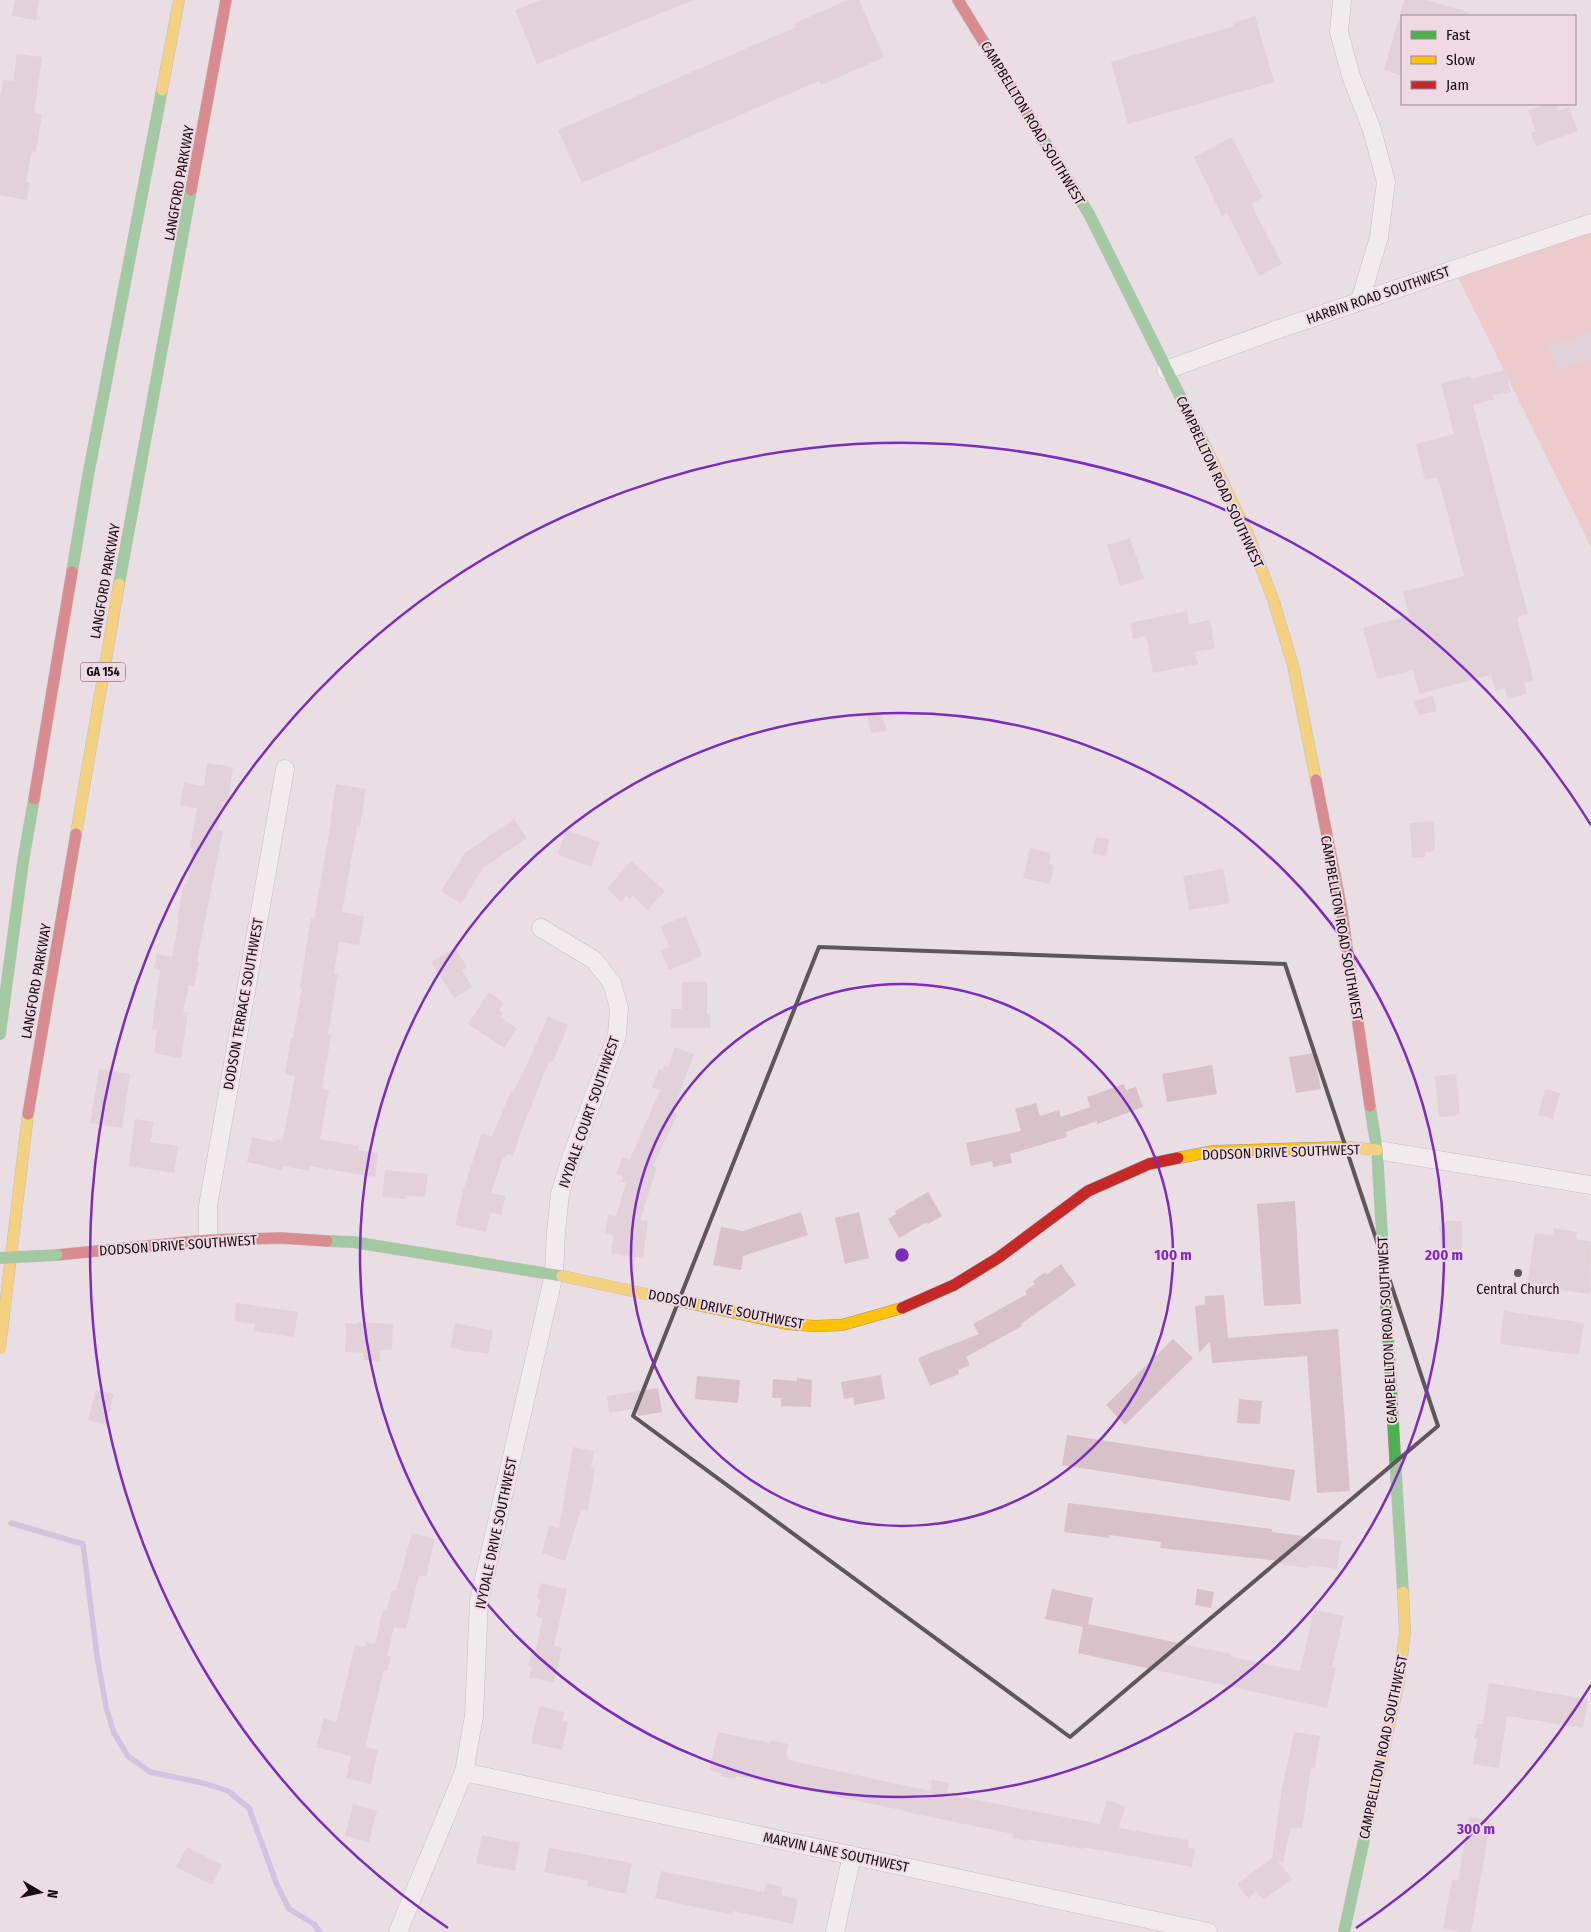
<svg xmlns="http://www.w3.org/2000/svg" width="1591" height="1932" font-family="'Fira Sans Condensed',sans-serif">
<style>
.forest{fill:#efb4b2}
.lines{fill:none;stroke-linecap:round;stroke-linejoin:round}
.stream{stroke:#b9a1db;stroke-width:5.5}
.building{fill:#d9c1c9}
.street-casing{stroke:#9c9498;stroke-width:19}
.fast-casing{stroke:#9c9498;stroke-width:12}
.slow-casing{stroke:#9c9498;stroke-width:12}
.jam-casing{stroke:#9c9498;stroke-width:12}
.street{stroke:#fcfafb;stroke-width:18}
.fast{stroke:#4caf50;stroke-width:11}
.slow{stroke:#ffc107;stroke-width:11}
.jam{stroke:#c62828;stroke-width:11}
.fast-bridge-casing{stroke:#9c9498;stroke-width:12;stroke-linecap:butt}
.fast-bridge{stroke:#4caf50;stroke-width:11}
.marked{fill:none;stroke:#5f565b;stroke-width:4;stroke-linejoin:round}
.ring{fill:none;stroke:#7b2cbf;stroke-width:2.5}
.poi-dot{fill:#5f565b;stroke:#eed9e4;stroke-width:2}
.labels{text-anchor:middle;stroke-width:4;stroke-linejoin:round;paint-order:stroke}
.shield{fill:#eed9e4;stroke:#554a50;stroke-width:1}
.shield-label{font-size:12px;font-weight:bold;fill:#140d11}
.street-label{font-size:14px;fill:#140d11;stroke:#eed9e4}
.poi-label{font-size:14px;fill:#140d11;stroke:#eed9e4}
.centre{fill:#7b2cbf;stroke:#eed9e4;stroke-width:2.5}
.ring-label{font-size:15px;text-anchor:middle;font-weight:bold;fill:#7b2cbf;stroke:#eed9e4;stroke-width:4;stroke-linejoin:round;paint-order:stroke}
</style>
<rect width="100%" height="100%" fill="#e9dee4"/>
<!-- forest -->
<path class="forest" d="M1591,222V547L1453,267Z"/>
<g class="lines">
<!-- stream -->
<path class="stream" d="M11,1523L83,1544L97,1656L106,1707L114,1733L128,1756L150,1772L203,1783L228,1791L249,1808L277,1885L289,1909L314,1924L320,1932"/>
</g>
<!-- building -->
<g class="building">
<path d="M15,0H39L36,20L12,16Z"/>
<path d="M541,0H693L537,64L515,10Z"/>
<path d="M848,0H859L884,57L821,85L819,81L582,183L558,130L796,27L795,23Z"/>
<path d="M1404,0H1426L1468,12V16H1399Z"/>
<path d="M1255,16L1274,82L1128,124L1111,62L1234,26L1233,23Z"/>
<path d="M1398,20L1402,21V76L1384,70Z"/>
<path d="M17,54L42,57L34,113L42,114L36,152L32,151L26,182H30L27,200L0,195V97L3,80L13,81Z"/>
<path d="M1546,104H1555L1558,111L1569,107L1578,131L1536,146L1531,133L1536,131L1528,110Z"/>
<path d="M1232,137L1263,198L1251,204L1282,264L1259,276L1227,213L1222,216L1194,157Z"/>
<path d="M1591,333V360L1557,370L1549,346Z"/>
<path d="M1505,370L1511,392L1493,395L1495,399L1473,405L1528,614L1517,618L1534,681L1524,683L1527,694L1508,699L1505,688L1496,691L1491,675L1419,694L1413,670L1377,679L1363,628L1409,616L1403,592L1464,576L1438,477L1425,480L1416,444L1454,434L1441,383L1470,376L1471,379Z"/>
<path d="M1130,538L1144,579L1120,586L1107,545Z"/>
<path d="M1187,611L1189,624L1210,620L1215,648L1195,652L1198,664L1153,673L1146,636L1133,639L1130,623Z"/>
<path d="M1433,696L1437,711L1418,715L1414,701Z"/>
<path d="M881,712L887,731L871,733L867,714Z"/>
<path d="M207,763L233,767L228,803L223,802L218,830L223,831L197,961L199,962L194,986L189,985L183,1012L188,1013L181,1058L154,1053L157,1030L152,1029L160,970L154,968L157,954L172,957L179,919H177L184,884H187L193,848L190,847L197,808L180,805L184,783L204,786Z"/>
<path d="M336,784L366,789L360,827H357L342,912L364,916L359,945L339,942L334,974L338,975L328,1034L331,1035L322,1089L329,1090L320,1139L359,1146L358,1150L378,1153L375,1177L310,1166L309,1171L283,1166L282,1170L247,1162L252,1137L275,1142L276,1139L283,1140L295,1076L285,1074L291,1038H293L302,988H300L311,918L314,919L331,822H330Z"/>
<path d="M514,819L527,838L483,868L461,904L441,891L465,853Z"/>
<path d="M1434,821L1435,851L1425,852V857L1412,858L1410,823Z"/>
<path d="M566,830L600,842L591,867L557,854Z"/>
<path d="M1096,837L1109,840L1106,856L1092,853Z"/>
<path d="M1030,848L1051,853L1049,864L1054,865L1050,884L1023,878Z"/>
<path d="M631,861L665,891L648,910L633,896L630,899L626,896L621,902L607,889Z"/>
<path d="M1223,869L1230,903L1189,910L1183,876Z"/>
<path d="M686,916L702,956L669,970L660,950L669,947L660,926Z"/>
<path d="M455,948L467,967L462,970L472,987L454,998L431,962Z"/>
<path d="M682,982H707V1014H710V1028H671V1009H682Z"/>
<path d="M489,992L504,1003L499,1010L503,1013L500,1017L517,1029L504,1048L468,1024Z"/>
<path d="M548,1016L568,1025L553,1062L549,1061L519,1137L513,1156L507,1154L506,1158L503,1157L491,1193L506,1196L501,1215L491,1213L486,1232L455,1225L463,1191L482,1133L492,1137L511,1091L514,1092L522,1074H523Z"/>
<path d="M675,1047L694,1054L673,1112L678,1114L653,1166L657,1168L640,1220L648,1221L643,1258L611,1253L614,1235L605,1233L608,1215L616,1216L626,1183L621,1182L623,1177L616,1174L622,1157L630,1159L660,1090L652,1087L659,1069L663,1071L664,1066L668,1067Z"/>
<path d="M1314,1053L1321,1089L1296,1093L1289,1057Z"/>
<path d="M1212,1065L1217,1094L1167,1102L1162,1074Z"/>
<path d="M99,1069L130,1074L122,1128L90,1123Z"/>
<path d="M1456,1074L1460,1115L1439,1117L1435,1076Z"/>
<path d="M1124,1084L1126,1090L1136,1087L1143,1107L1097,1124V1121L1066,1132L1067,1137L1010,1154L1012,1163L993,1167L992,1161L971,1166L966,1143L1021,1131L1015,1109L1036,1103L1040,1116L1059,1110L1061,1117L1090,1107L1087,1097Z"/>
<path d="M1545,1089L1560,1093L1553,1119L1538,1115Z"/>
<path d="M135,1119L154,1122L150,1142L178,1146L174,1173L129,1166Z"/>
<path d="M385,1170L428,1174L425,1197L405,1195V1199L382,1197Z"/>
<path d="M928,1192L942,1216L928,1224L927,1222L899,1238L888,1219L896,1214L895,1211Z"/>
<path d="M1295,1201L1301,1304L1264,1306L1257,1204Z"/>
<path d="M801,1212L808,1235L743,1256L741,1270L713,1265L721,1227L743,1231Z"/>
<path d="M859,1212L869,1258L845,1264L835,1218Z"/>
<path d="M1446,1221H1462V1261H1444L1439,1227Z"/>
<path d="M1554,1228L1577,1232L1576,1239L1591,1242L1590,1294L1527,1285L1535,1233L1553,1235Z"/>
<path d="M1061,1264L1076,1285L1021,1324L1022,1326L966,1357L970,1365L958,1370L959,1374L930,1386L918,1358L979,1334L973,1324L1027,1294L1025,1291L1035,1284L1033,1281L1045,1272L1046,1275Z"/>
<path d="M1224,1295L1228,1338L1338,1329L1350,1491L1317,1493L1307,1356L1212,1363L1210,1341L1199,1353L1195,1306L1205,1305V1296Z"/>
<path d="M236,1303L298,1312L294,1337L254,1331L255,1324L234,1321Z"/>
<path d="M1504,1311L1584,1323L1579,1355L1500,1344Z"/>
<path d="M358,1322L393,1324L392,1350H380V1361L363,1360L364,1353L345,1352L346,1323L358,1324Z"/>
<path d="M455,1323L493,1331L488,1354L469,1351L468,1352L450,1347Z"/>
<path d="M1173,1339L1193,1358L1125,1425L1106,1405Z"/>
<path d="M881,1375L885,1399L854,1405L853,1397L844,1399L841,1382Z"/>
<path d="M697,1376L740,1380L738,1403L695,1399Z"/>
<path d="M797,1378L812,1380L811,1407L781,1406V1398H772L773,1379L797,1381Z"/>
<path d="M658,1388L662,1412L638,1416L637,1408L609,1413L607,1396Z"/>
<path d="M96,1390L114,1394L106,1425L88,1420Z"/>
<path d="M1239,1399L1262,1401L1260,1424L1237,1423Z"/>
<path d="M1067,1435L1295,1470L1290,1501L1062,1465Z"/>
<path d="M573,1447L594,1451L591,1467L595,1468L588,1510L581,1509L565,1561L542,1553L549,1525L559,1528Z"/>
<path d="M1068,1503L1272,1529V1532L1341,1541L1337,1569L1309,1565L1308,1568L1278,1564V1561L1160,1548L1161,1542L1109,1535V1538L1064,1532Z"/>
<path d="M412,1533L435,1539L426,1577L419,1575L406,1629L394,1627L387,1656L391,1657L387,1671L384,1670L365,1747L378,1750L371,1784L346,1778L351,1756L316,1747L324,1718L336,1723L355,1645L364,1647L366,1642L375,1644L383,1610L387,1611L392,1590L396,1591Z"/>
<path d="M540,1583L567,1589L554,1645L562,1648L554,1683L529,1677L532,1667L528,1666L532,1651L535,1652L543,1618L536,1616L540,1599L537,1598Z"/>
<path d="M1052,1589L1093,1598L1088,1624L1231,1654V1657L1300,1671L1314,1610L1344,1616L1332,1667L1336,1668L1327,1708L1078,1653L1083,1627L1045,1619Z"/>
<path d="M1197,1589L1214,1592L1211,1608L1195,1605Z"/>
<path d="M1489,1683L1588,1699L1583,1728L1507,1716L1499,1768L1473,1764L1477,1739H1474L1477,1724H1483Z"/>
<path d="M539,1706L564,1712L562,1721L568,1722L562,1750L531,1743Z"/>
<path d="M718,1732L770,1743V1740L788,1744L786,1754L788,1755L787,1759L792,1761L930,1791L932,1780L949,1783L947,1794L1100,1824L1107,1800L1125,1806L1119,1828L1189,1840L1188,1848L1195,1849L1192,1867L1083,1847V1849L1027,1839V1841L1012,1838L1013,1834L906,1812V1811L736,1776L735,1779L720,1776L721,1773L709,1770Z"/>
<path d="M1294,1732L1320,1736L1315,1768L1311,1767L1302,1829L1291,1827L1283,1862L1278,1861L1292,1879L1263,1900L1256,1891L1248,1898L1237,1884L1272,1858L1282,1789Z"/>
<path d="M353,1804L377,1811L369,1842L345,1836Z"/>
<path d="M1469,1817L1491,1820L1471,1932H1461L1443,1929L1452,1879L1458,1881Z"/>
<path d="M482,1835L520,1843L515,1871L476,1863Z"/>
<path d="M187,1847L222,1865L212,1885L176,1867Z"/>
<path d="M549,1848L632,1863L626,1894L587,1886L588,1881L544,1872Z"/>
<path d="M661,1871L764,1892L766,1883L783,1887L781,1895L798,1899L793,1924L733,1911L732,1915L655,1898Z"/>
</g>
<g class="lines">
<defs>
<g id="street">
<path d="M1342,0L1339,32L1351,76L1372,130L1386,182L1379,237L1360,301"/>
<path d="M1166,370L1276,330L1591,223"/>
<path d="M1377,1150L1591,1185"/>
<path d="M208,1240V1206L285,769"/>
<path d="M464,1772L1208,1932"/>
<path d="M398,1932L464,1772L474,1716L479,1601L554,1274L556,1232L560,1194L572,1155L617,1035L619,1008L612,983L594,960L541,928"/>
<path d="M835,1932L852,1855"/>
</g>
<g id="fast">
<path d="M1040,134L1089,214L1206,448"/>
<path d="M72,572L88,476L162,90"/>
<path d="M119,584L191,190"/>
<path d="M0,1034L23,862L34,799"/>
<path d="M1370,1106L1377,1150L1403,1592"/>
<path d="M327,1241L353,1242L562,1276"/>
<path d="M1344,1932L1370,1812"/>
</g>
<g id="slow">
<path d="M162,90L179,0"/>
<path d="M1206,448L1248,534L1273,599L1293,665L1316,780"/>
<path d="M76,834L119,584"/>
<path d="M1178,1158L1214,1151L1348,1147L1377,1150"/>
<path d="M562,1276L787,1324L815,1326L842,1325L902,1308"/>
<path d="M0,1348L28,1114"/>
<path d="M1370,1812L1399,1681L1405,1632L1403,1592"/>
</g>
<g id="jam">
<path d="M958,0L1040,134"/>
<path d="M191,190L226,0"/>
<path d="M1316,780L1341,906L1370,1106"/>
<path d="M34,799L72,572"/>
<path d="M28,1114L76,834"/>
<path d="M57,1255L208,1240L281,1238L327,1241"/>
<path d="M902,1308L954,1285L998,1258L1088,1191L1149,1164L1178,1158"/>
</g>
</defs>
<!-- street casing -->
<use href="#street" class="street-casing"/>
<!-- fast casing -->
<use href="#fast" class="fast-casing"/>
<!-- slow casing -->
<use href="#slow" class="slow-casing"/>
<!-- jam casing -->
<use href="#jam" class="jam-casing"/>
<!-- street -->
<use href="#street" class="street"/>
<!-- fast -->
<use href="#fast" class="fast"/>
<!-- slow -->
<use href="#slow" class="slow"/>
<!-- jam -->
<use href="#jam" class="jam"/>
<defs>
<path id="fast-bridge" d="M0,1258L57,1255"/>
</defs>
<!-- fast-bridge casing -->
<use href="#fast-bridge" class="fast-bridge-casing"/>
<!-- fast-bridge -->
<use href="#fast-bridge" class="fast-bridge"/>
</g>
<!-- marked area -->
<path d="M0 0H1591V1932H0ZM819,947L1285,964L1438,1426L1070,1737L633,1416Z" fill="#e9dee4" fill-opacity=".55" fill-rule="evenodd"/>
<path class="marked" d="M819,947L1285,964L1438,1426L1070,1737L633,1416Z"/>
<!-- distance rings -->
<g class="ring">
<circle cx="902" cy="1255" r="271"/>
<circle cx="902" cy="1255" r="542"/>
<path d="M1591 1685A812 812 0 0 1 1356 1928M448 1928A812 812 0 1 1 1591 825"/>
</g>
<!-- markers -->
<circle class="poi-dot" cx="1518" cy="1273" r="5"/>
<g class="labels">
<!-- shield labels -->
<rect class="shield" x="80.5" y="662.5" width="45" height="19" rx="4"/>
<g class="shield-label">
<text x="103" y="676">GA 154</text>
</g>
<!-- street labels -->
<g class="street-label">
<text transform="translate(1033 123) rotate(59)" y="5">CAMPBELLTON ROAD SOUTHWEST</text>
<text transform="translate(179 183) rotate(-80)" y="5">LANGFORD PARKWAY</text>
<text transform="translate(1378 295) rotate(-19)" y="5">HARBIN ROAD SOUTHWEST</text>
<text transform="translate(1220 482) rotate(65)" y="5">CAMPBELLTON ROAD SOUTHWEST</text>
<text transform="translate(105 581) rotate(-80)" y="5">LANGFORD PARKWAY</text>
<text transform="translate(1342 928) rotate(80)" y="5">CAMPBELLTON ROAD SOUTHWEST</text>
<text transform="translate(36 981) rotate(-80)" y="5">LANGFORD PARKWAY</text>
<text transform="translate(243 1004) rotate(-80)" y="5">DODSON TERRACE SOUTHWEST</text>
<text transform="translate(589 1112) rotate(-71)" y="5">IVYDALE COURT SOUTHWEST</text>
<text transform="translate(1281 1152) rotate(-2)" y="5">DODSON DRIVE SOUTHWEST</text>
<text transform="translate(178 1245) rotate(-4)" y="5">DODSON DRIVE SOUTHWEST</text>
<text transform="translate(726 1309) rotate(11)" y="5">DODSON DRIVE SOUTHWEST</text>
<text transform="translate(1387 1330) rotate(-93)" y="5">CAMPBELLTON ROAD SOUTHWEST</text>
<text transform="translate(496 1533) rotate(-78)" y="5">IVYDALE DRIVE SOUTHWEST</text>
<text transform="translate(1383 1747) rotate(-78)" y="5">CAMPBELLTON ROAD SOUTHWEST</text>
<text transform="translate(836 1852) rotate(12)" y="5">MARVIN LANE SOUTHWEST</text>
</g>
<!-- poi labels -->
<g class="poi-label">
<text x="1518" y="1294">Central Church</text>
</g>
</g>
<circle cx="902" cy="1255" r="8" class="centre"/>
<g class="ring-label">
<text x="1173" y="1260">100 m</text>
<text x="1444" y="1260">200 m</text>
<text x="1476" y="1834">300 m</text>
</g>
<!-- legend -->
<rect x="1401" y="15" width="175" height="90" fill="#eed9e4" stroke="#978790"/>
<rect x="1411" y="31" width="25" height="8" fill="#4caf50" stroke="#978790"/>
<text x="1446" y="40" font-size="15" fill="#140d11">Fast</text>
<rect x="1411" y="56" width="25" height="8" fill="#ffc107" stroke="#978790"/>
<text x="1446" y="65" font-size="15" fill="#140d11">Slow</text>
<rect x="1411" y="81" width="25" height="8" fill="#c62828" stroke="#978790"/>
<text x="1446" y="90" font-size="15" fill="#140d11">Jam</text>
<!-- north arrow -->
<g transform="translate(40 1892) rotate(99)" stroke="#eed9e4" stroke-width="4" paint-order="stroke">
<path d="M0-4L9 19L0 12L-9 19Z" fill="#140d11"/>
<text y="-8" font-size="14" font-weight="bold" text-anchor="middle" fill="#140d11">N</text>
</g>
</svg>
